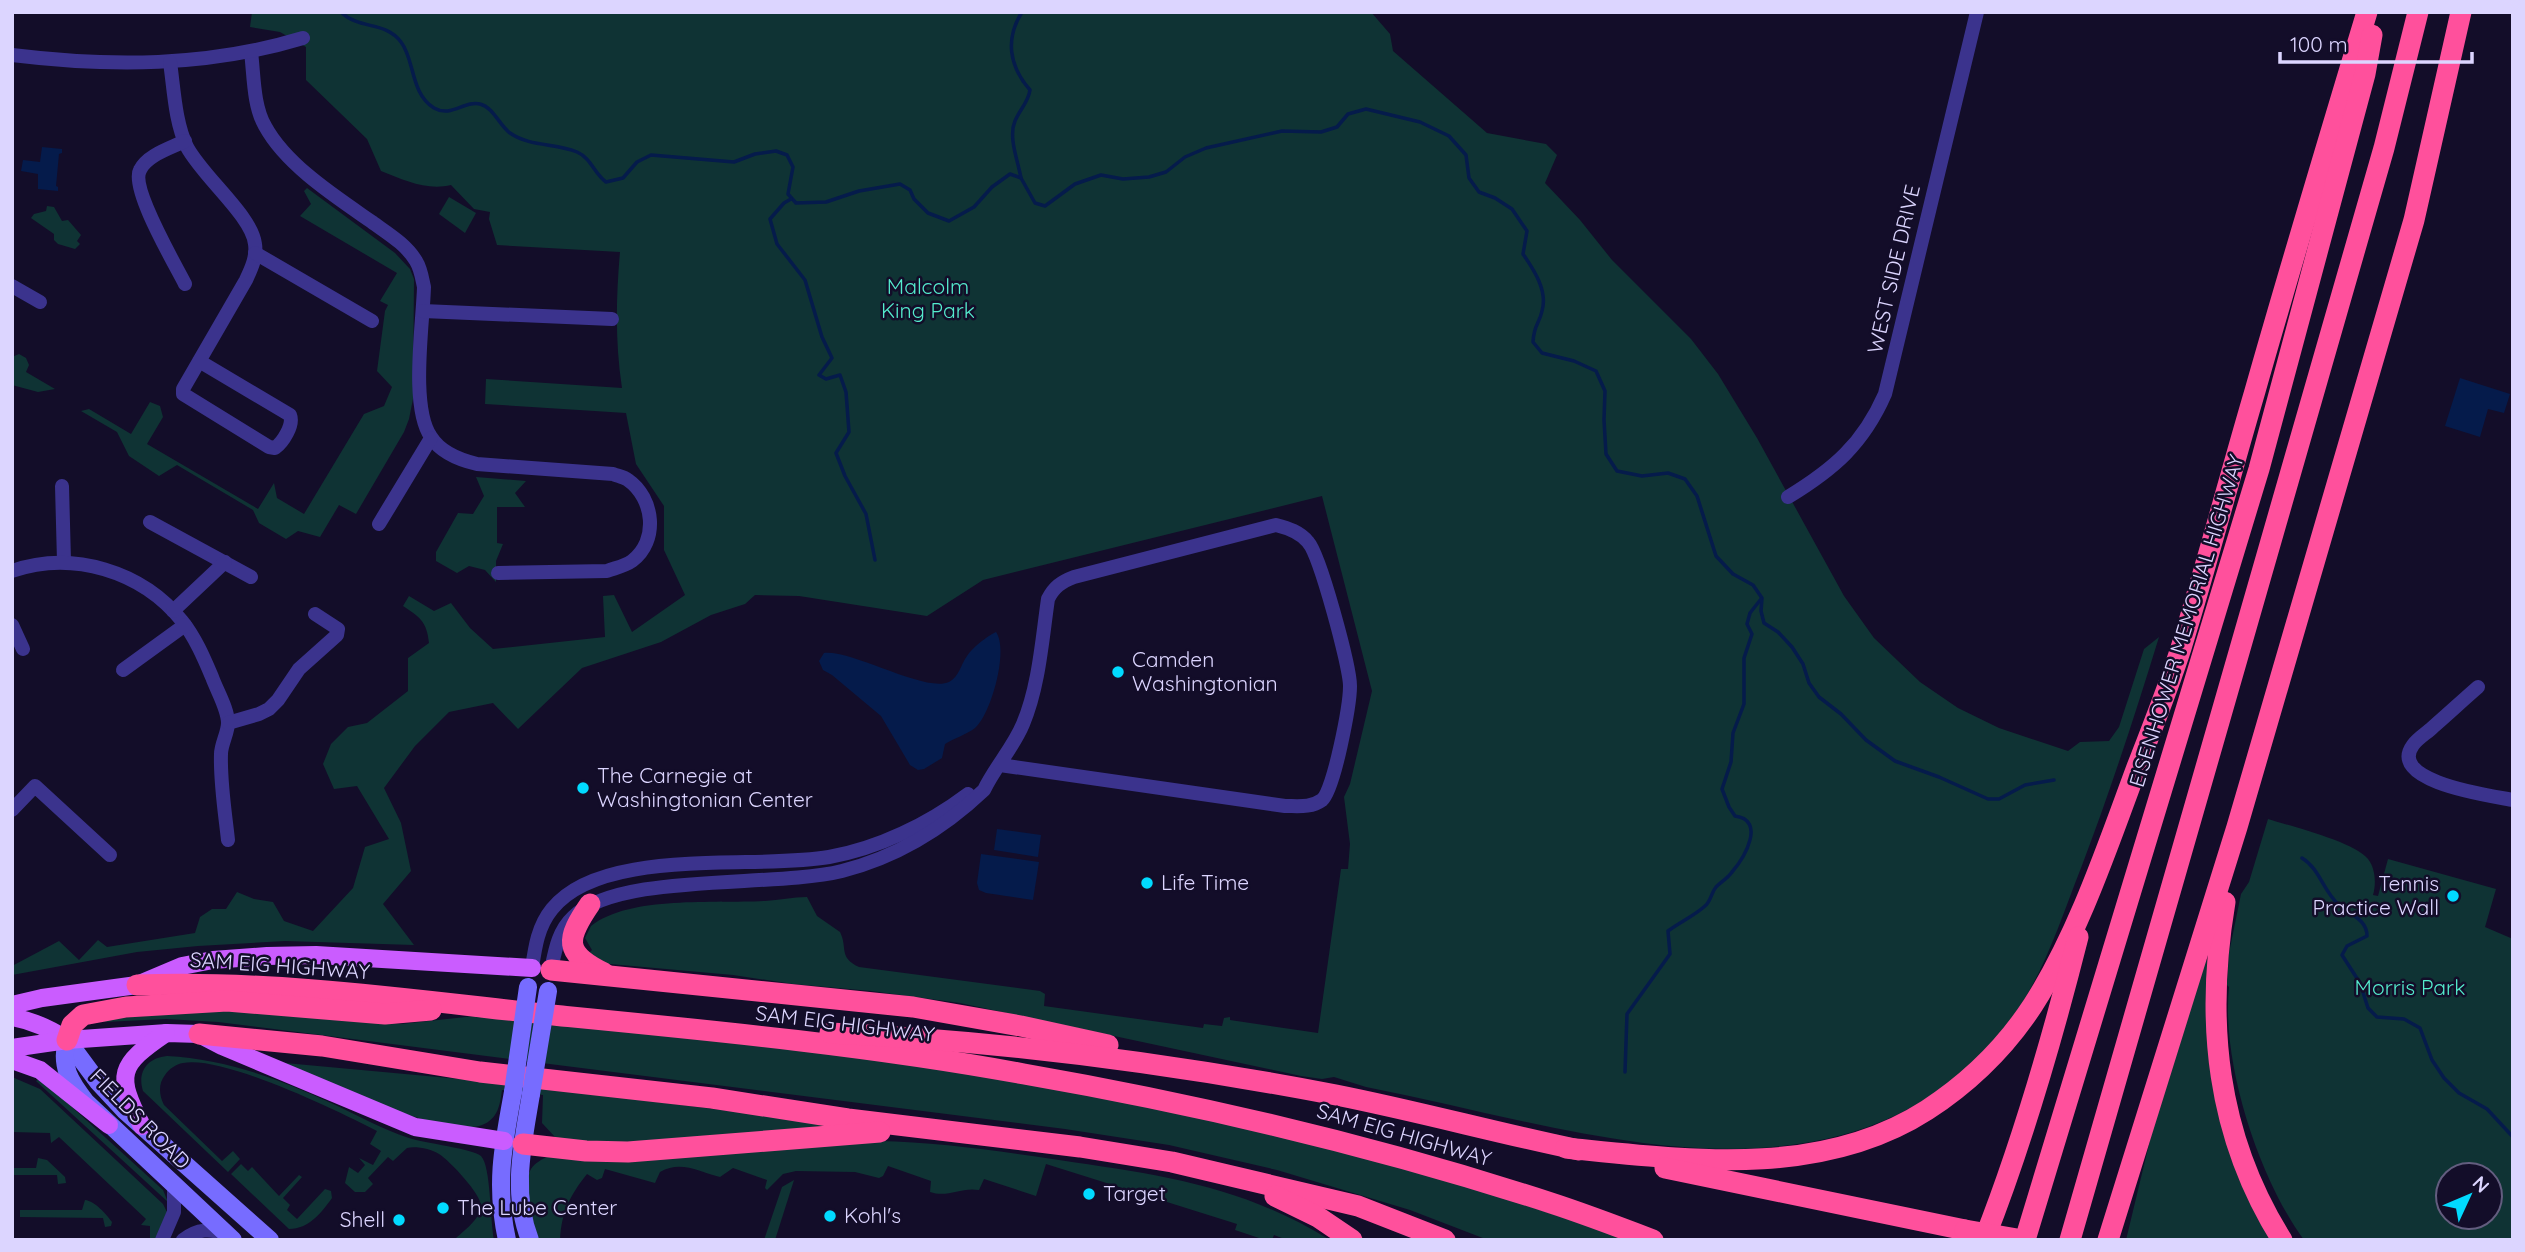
<svg xmlns="http://www.w3.org/2000/svg" width="2525" height="1252" font-family="Quicksand,sans-serif">
<style>
.green{fill:#0f3334;fill-rule:evenodd}
.water{fill:#051b4b}
.lines{fill:none;stroke-linecap:round;stroke-linejoin:round}
.stream{stroke:#051b4b;stroke-width:3.5}
.street{stroke:#3b338d;stroke-width:14}
.secondary{stroke:#776cff;stroke-width:18}
.primary{stroke:#ca5cff;stroke-width:18}
.highway{stroke:#ff509c;stroke-width:21}
.secondary-bridge{stroke:#776cff;stroke-width:18}
.highway-bridge{stroke:#ff509c;stroke-width:21}
.poi-dot{fill:#01daff;stroke:#130d29;stroke-width:2.5}
.labels{text-anchor:middle;stroke-width:5;stroke-linejoin:round;paint-order:stroke}
.street-label{font-size:21px;fill:#dcd5ff;stroke:#130d29}
.park-label{font-size:21px;fill:#54eccd;stroke:#130d29}
.poi-label{font-size:21px;fill:#dcd5ff;stroke:#130d29;text-anchor:start}
</style>
<rect width="100%" height="100%" fill="#130d29"/>
<!-- green -->
<g class="green">
<path d="M252,12H1371L1390,34L1393,51L1487,133L1546,144L1557,155L1545,183L1580,220L1612,260L1691,339L1718,374L1757,438L1844,596L1874,638L1920,682L1958,708L1999,728L2068,751L2080,742L2109,741L2119,727L2144,649L2159,637C2135,715 2110,792 2081,868C2060,921 2043,978 2008,1023C1919,1142 1782,1161 1643,1143C1550,1131 1458,1105 1366,1087L1334,1077L1322,1079L1301,1076L960,1003L871,991L793,984L733,975L599,963L585,957L592,950L585,938L591,926C631,895 715,904 765,901C779,900 793,897 807,897L817,916L840,932C848,948 838,957 859,967L1040,991L1045,994L1044,1006L1203,1028L1204,1024L1222,1026L1224,1018L1230,1017V1020L1318,1033L1341,869H1348L1350,844L1344,797L1350,784L1372,691L1322,496L983,580L927,616L799,596L755,595L745,604L711,615L661,642L582,668L518,729L493,703L449,712L415,746L384,788L401,823L411,871L383,904L414,945L285,941L198,946L137,952L12,975V966L59,941L79,960L98,940L107,947L195,933L200,917L212,909H226L237,892L254,899L273,902L284,921L313,931L353,888L365,847L389,839L357,786L334,789L323,764L331,744L348,727L367,723L408,691V658L429,643C427,622 420,617 403,606L409,596L434,611L451,603L470,628L493,649L605,637L603,596L614,595L632,632L685,595L664,550V506L636,464L626,413L485,404L486,379L622,388C615,342 616,298 620,252L497,245L489,219L490,212L474,209L451,185C427,191 404,180 381,171L367,139L306,80V47L280,32L250,27Z"/>
<path d="M307,188L395,253L410,269L414,279L413,399L409,419L404,432L356,514L339,505L320,537L298,531L286,539L259,523L253,510L177,465L159,476L129,456L117,432L81,411L89,409L131,434L150,402L160,406L163,417L147,444L258,509L274,483L277,498L304,514L364,414L384,406L392,387L377,371L385,311L388,305L380,301L397,273L300,216L311,204L304,191Z"/>
<path d="M449,197L476,213L465,233L439,214Z"/>
<path d="M47,206L54,207L62,221L68,220L81,235L77,241L80,244L75,249L58,244L54,240V234L31,218L34,214L46,211Z"/>
<path d="M19,354L26,358L29,365L26,372L55,389L38,392L12,385V357Z"/>
<path d="M476,477L526,481L515,493L525,507H497V543L503,544L496,561V582L485,570L469,566L457,573L436,561V552L458,513L473,514L484,496Z"/>
<path d="M2268,819C2290,826 2355,842 2368,859C2376,869 2376,885 2373,895L2378,896L2388,859L2496,889L2485,927L2513,939V1240H2304C2259,1179 2221,1063 2229,987L2227,985L2229,953L2241,894L2249,882ZM2448,1175H2490V1217H2448Z"/>
<path d="M2205,960L2208,961L2206,985L2271,1240H2126L2151,1136Z"/>
<path d="M223,1010L401,1024L475,1016L876,1058L1118,1100L1297,1139L1471,1187L1631,1240H1488L1410,1210L1277,1170L1169,1145L1065,1129L218,1022L166,1019L104,1022L94,1020Z"/>
<path d="M167,1056C225,1059 279,1079 331,1103C357,1115 382,1129 409,1138C424,1143 474,1149 481,1156C491,1166 490,1221 494,1240H454C463,1231 481,1219 481,1206C481,1194 450,1161 439,1154C431,1149 416,1146 407,1148L393,1161L388,1157L368,1178L373,1184L365,1192H355L345,1183L349,1167L358,1173L365,1165L359,1158L373,1165L381,1151L370,1144L377,1131C338,1111 223,1055 183,1063C176,1064 169,1069 165,1075C158,1084 159,1095 164,1105L222,1161L233,1151L240,1159L228,1172L143,1091C137,1072 147,1058 167,1056Z"/>
<path d="M285,1063L503,1083L850,1126L661,1143L568,1142L555,1137L542,1123L543,1095L502,1090C500,1105 498,1119 482,1125C446,1139 320,1081 285,1063Z"/>
<path d="M12,1077L40,1089L163,1204L167,1212L156,1240H150V1226L141,1225L146,1219L59,1137L51,1143L50,1133L12,1132Z"/>
<path d="M40,1078L163,1190L168,1202L36,1081Z"/>
<path d="M878,1141C938,1142 999,1151 1059,1160C1160,1175 1241,1185 1330,1240H1287L1274,1235L1272,1240H1265L1235,1230L1237,1224L1046,1164L1036,1196L984,1179L979,1190C960,1187 948,1198 930,1192L931,1181L888,1166L883,1176L879,1178L855,1172L796,1171L783,1174L767,1190L765,1188L767,1180L733,1168L720,1177C699,1172 681,1160 660,1172L655,1183L605,1169L602,1178L597,1180L587,1174C570,1195 561,1213 560,1240H539C533,1224 521,1184 531,1169C535,1163 542,1159 549,1156Z"/>
<path d="M38,1158L47,1160L65,1177L66,1183L58,1184L57,1175H12V1168H36Z"/>
<path d="M241,1164L248,1171L252,1167L279,1196L299,1175L302,1177L283,1198L290,1205L287,1210L297,1219L325,1189L331,1191L332,1198C322,1212 309,1229 289,1229L231,1174Z"/>
<path d="M794,1180L775,1240H764L782,1187Z"/>
<path d="M85,1200C95,1201 106,1214 112,1222L111,1226L105,1227L103,1218L20,1217V1210H82Z"/>
</g>
<!-- water -->
<g class="water">
<path d="M42,147L62,149V153L59,154L56,186L58,187V191L38,189V174L21,171L23,160L40,162Z"/>
<path d="M2460,378L2510,394L2504,413L2488,409L2480,437L2445,426Z"/>
<path d="M996,632C1009,650 991,714 975,728C966,735 954,738 945,744L942,758L924,769L918,770L910,765L881,716L832,675L823,670L819,661L824,653C853,650 925,693 949,682C959,677 961,664 967,656C973,647 986,637 996,632Z"/>
<path d="M997,829L1041,835L1038,857L994,850Z"/>
<path d="M981,854L1039,862L1033,900L986,893L979,890L977,883Z"/>
</g>
<g class="lines">
<!-- stream -->
<g class="stream">
<path d="M341,12C359,30 386,21 401,42C415,60 410,93 434,108C451,118 465,100 480,104C493,107 500,126 510,133C530,147 556,143 577,152C591,158 594,173 606,182L623,178L637,162L651,155L734,162L755,154L776,151L787,155L793,167L788,194L796,203L826,202L859,191L900,184L910,190L914,199L928,213L949,221L974,207L992,187L1010,174L1021,178L1035,203L1045,206L1075,184L1101,175L1123,179L1149,177L1166,172L1185,157L1206,148L1282,131L1321,132L1337,127L1348,114L1366,109L1420,122L1449,136L1466,155L1469,178L1479,192L1495,198L1512,209L1527,231L1523,254C1534,270 1548,291 1542,311C1539,325 1534,324 1533,342L1542,353L1574,361L1596,371L1605,391L1604,420L1606,454L1617,471L1642,476L1668,473L1685,479L1697,496L1716,556L1733,574L1753,585L1762,598L1761,611L1764,623L1778,632L1792,647L1803,664L1809,683L1819,697L1841,714L1866,740L1895,761L1939,777L1988,799H1999L2025,785L2054,780"/>
<path d="M1021,178C1018,161 1008,137 1015,121C1020,109 1028,103 1030,90C1009,66 1005,39 1022,12"/>
<path d="M791,199L784,203L770,219L777,244L805,280L822,337L832,358L819,375L826,379L840,375L846,392L849,432L836,453L845,476L866,514L875,560"/>
<path d="M2302,858C2320,869 2323,891 2339,905C2350,915 2367,919 2367,936L2347,946L2342,955L2360,983L2368,1008L2377,1017L2404,1019L2420,1028L2432,1060L2444,1078L2459,1093L2487,1109L2513,1137"/>
<path d="M1625,1072L1627,1014L1670,954L1668,931C1680,922 1694,916 1705,906C1711,901 1711,893 1716,887C1721,882 1728,878 1732,872C1745,857 1766,820 1735,816L1729,807L1722,789L1731,762L1733,733L1744,704V658L1752,634L1747,624L1750,613L1761,599"/>
</g>
<!-- street -->
<g class="street">
<path d="M251,52C254,75 253,105 265,126C286,165 336,197 372,222C387,233 406,244 416,261C421,269 422,278 424,287C423,324 410,407 431,437C441,453 460,460 477,464L613,474C618,476 624,477 628,480C654,498 659,541 632,561C625,566 615,568 607,571L498,573"/>
<path d="M12,55C110,67 207,67 303,38"/>
<path d="M170,62C174,90 175,122 187,147C203,177 252,216 255,244C257,257 251,269 246,280L183,389V394L269,447L275,448C283,442 294,425 290,415L199,361"/>
<path d="M185,141C171,148 147,155 140,170C130,188 175,264 185,284"/>
<path d="M255,253L372,321"/>
<path d="M12,286L40,302"/>
<path d="M423,311L612,319"/>
<path d="M62,486L64,561"/>
<path d="M1788,497C1834,469 1863,444 1885,394L1977,12"/>
<path d="M150,522L251,577"/>
<path d="M379,524L431,438"/>
<path d="M12,571C72,550 142,571 182,621C195,637 204,658 212,677C217,691 228,709 228,723C228,733 221,744 221,754C220,782 225,812 228,840"/>
<path d="M173,611L225,562"/>
<path d="M12,625L23,649"/>
<path d="M123,670L185,625"/>
<path d="M2478,687C2463,700 2448,714 2433,727C2427,733 2418,738 2413,745C2386,782 2493,796 2513,800"/>
<path d="M228,723L259,714L269,709L278,700L299,669L337,635L338,629L315,614"/>
<path d="M12,810L35,786L110,855"/>
<path d="M532,968C535,947 538,926 552,909C602,846 755,870 829,857C879,848 928,824 968,794"/>
<path d="M551,970C555,951 558,931 573,917C620,872 774,888 842,871C897,857 943,829 984,790C995,767 1013,748 1023,724C1039,686 1042,640 1048,599C1054,587 1061,582 1074,577L1276,525C1288,528 1300,532 1308,542C1320,555 1350,667 1350,686C1350,705 1334,790 1322,800C1311,808 1298,806 1285,806L1000,765"/>
<path d="M162,1240L174,1212V1186"/>
<path d="M183,1240C198,1228 210,1229 227,1234"/>
</g>
<!-- secondary -->
<g class="secondary">
<path d="M67,1040L98,1082L124,1110L270,1240"/>
<path d="M67,1040C60,1066 70,1082 86,1102L233,1240"/>
<path d="M507,1240C495,1185 503,1146 513,1092"/>
<path d="M530,1240C511,1192 523,1143 531,1094"/>
</g>
<!-- primary -->
<g class="primary">
<path d="M12,1005L42,998L137,985L182,966L213,960L267,956L316,955L532,968"/>
<path d="M12,1017C33,1021 49,1028 67,1040"/>
<path d="M12,1048L67,1040L167,1033L199,1034L222,1046L415,1127L504,1141"/>
<path d="M12,1060L40,1070L109,1125"/>
<path d="M142,1126C115,1074 119,1065 166,1033"/>
</g>
<!-- highway -->
<g class="highway">
<path d="M2225,902C2205,1021 2216,1135 2282,1240"/>
<path d="M590,904C566,939 563,953 604,973"/>
<path d="M551,970L913,1007L1021,1026L1108,1045"/>
<path d="M137,985C280,980 421,1001 562,1016C716,1031 872,1046 1024,1074C1202,1105 1379,1147 1551,1203C1585,1214 1619,1227 1653,1240"/>
<path d="M830,1033C1000,1041 1169,1063 1336,1095C1417,1111 1497,1133 1579,1150"/>
<path d="M199,1034L322,1046L480,1072L712,1098L848,1119L1080,1147L1172,1162L1358,1206L1445,1240"/>
<path d="M67,1040L72,1025L83,1015L126,1007L227,1001L385,1014L431,1010"/>
<path d="M523,1144L586,1151L628,1152L880,1132"/>
<path d="M1566,1148C1686,1160 1820,1179 1927,1110C1970,1082 2005,1048 2033,1005C2078,935 2108,845 2137,767C2152,728 2168,689 2181,648C2207,563 2230,476 2255,391C2291,264 2329,138 2367,12"/>
<path d="M1665,1168L1965,1230"/>
<path d="M1275,1196L1318,1217L1352,1240"/>
<path d="M1984,1240C2023,1141 2052,1040 2078,937"/>
<path d="M2025,1240L2259,469L2365,74L2372,35"/>
<path d="M2070,1240L2384,148L2418,12"/>
<path d="M2108,1240L2237,827L2414,220L2461,12"/>
</g>
<!-- secondary-bridge -->
<g class="secondary-bridge">
<path d="M513,1092L528,987"/>
<path d="M531,1094L548,991"/>
</g>
<!-- highway-bridge -->
<path class="highway-bridge" d="M1965,1230L2023,1240"/>
</g>
<!-- markers -->
<g class="poi-dot">
<circle cx="1118" cy="672" r="7"/>
<circle cx="583" cy="788" r="7"/>
<circle cx="1147" cy="883" r="7"/>
<circle cx="2453" cy="896" r="7"/>
<circle cx="1089" cy="1194" r="7"/>
<circle cx="443" cy="1208" r="7"/>
<circle cx="830" cy="1216" r="7"/>
<circle cx="399" cy="1220" r="7"/>
</g>
<g class="labels">
<!-- street labels -->
<g class="street-label">
<text transform="translate(1894 269) rotate(-77)" y="7">WEST SIDE DRIVE</text>
<text transform="translate(2187 621) rotate(-73)" y="7">EISENHOWER MEMORIAL HIGHWAY</text>
<text transform="translate(280 966) rotate(4)" y="7">SAM EIG HIGHWAY</text>
<text transform="translate(845 1024) rotate(7)" y="7">SAM EIG HIGHWAY</text>
<text transform="translate(140 1119) rotate(45)" y="7">FIELDS ROAD</text>
<text transform="translate(1404 1135) rotate(16)" y="7">SAM EIG HIGHWAY</text>
</g>
<!-- park labels -->
<g class="park-label">
<text x="928" y="294">Malcolm<tspan x="928" dy="24">King Park</tspan></text>
<text x="2410" y="995">Morris Park</text>
</g>
<!-- poi labels -->
<g class="poi-label">
<text x="1132" y="667">Camden<tspan x="1132" dy="24">Washingtonian</tspan></text>
<text x="597" y="783">The Carnegie at<tspan x="597" dy="24">Washingtonian Center</tspan></text>
<text x="1161" y="890">Life Time</text>
<text x="2439" y="891" text-anchor="end">Tennis<tspan x="2439" dy="24">Practice Wall</tspan></text>
<text x="1103" y="1201">Target</text>
<text x="457" y="1215">The Lube Center</text>
<text x="844" y="1223">Kohl's</text>
<text x="385" y="1227" text-anchor="end">Shell</text>
</g>
</g>
<!-- border -->
<rect width="2525" height="1252" fill="none" stroke="#dcd5ff" stroke-width="28"/>
<!-- north arrow -->
<g transform="translate(2469 1196) rotate(46)"><circle r="33" fill="#130d29" stroke="#635d7f" stroke-width="2"/>
<path d="M0-5L12 26L0 18L-12 26Z" fill="#01daff"/>
<text y="-10" font-size="19" font-weight="bold" text-anchor="middle" fill="#dcd5ff">N</text>
</g>
<!-- scale -->
<path d="M2280 52v10h192v-10" fill="none" stroke="#dcd5ff" stroke-width="3.5"/>
<text x="2290" y="52" font-size="21" fill="#dcd5ff" stroke="#130d29" stroke-width="5" paint-order="stroke">100 m</text>
</svg>
